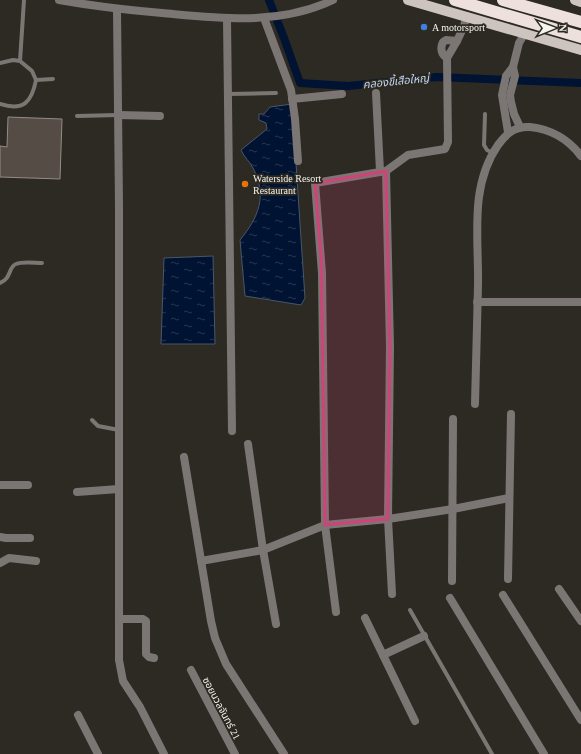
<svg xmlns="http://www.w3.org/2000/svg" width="581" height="754" font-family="'Times New Roman','Noto Sans Thai',serif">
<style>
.water{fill:url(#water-ripples);stroke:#4a566a}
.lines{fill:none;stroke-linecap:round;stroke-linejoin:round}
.canal{stroke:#001332;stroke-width:8}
.building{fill:#554c46;stroke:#968c86}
.lane{stroke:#7b7674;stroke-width:4}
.street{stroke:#7b7674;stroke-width:8}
.primary{stroke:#cdc3bf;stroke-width:10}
.highway{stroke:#eee1dd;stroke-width:12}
.marked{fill:#cc4478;fill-opacity:0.2;stroke:#cc4478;stroke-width:3;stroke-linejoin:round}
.shop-dot{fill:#3f7fe0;stroke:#2c2a22;stroke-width:1.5}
.food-dot{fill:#e8710a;stroke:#2c2a22;stroke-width:1.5}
.labels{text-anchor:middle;stroke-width:3.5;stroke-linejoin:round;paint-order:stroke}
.poi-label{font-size:10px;fill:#f5f3ed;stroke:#2c2a22;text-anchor:start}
.street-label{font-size:10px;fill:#f5f3ed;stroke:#2c2a22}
.water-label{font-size:11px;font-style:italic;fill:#c2d8f5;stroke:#2c2a22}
</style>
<defs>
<pattern id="water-ripples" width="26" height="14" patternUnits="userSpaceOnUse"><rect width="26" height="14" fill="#001332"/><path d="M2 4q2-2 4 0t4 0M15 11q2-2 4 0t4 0" fill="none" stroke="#263650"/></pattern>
</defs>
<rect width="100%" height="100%" fill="#2c2a22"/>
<!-- water -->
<g class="water">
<path d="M292,104L305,298L301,305L245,296L240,240C258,218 268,196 253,168C250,162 244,157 241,150L267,129L266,123L259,120V114H264L270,107Z"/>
<path d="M213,256L215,344H161L164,258Z"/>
</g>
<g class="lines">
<!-- canal -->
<path class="canal" d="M269,0L284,38L300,83L348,86L437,77L581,83"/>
</g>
<!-- building -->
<path class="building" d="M8,117L62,119L60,179L0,177V146L7,147Z"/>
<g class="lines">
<!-- lane -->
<g class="lane">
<path d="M24,0L20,61L32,71L36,80L53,79"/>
<path d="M0,63L13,60L20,61"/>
<path d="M228,94L276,93"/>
<path d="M0,104C24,112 32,101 36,80"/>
<path d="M485,114L484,145L487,150L493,153"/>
<path d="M77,116L118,115"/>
<path d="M0,283C12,278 8,267 16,264C23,261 35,263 42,263"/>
<path d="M92,420L98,426L119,430"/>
<path d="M410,610L492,754"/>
</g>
<!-- street -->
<g class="street">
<path d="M59,0C93,6 127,10 162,13C219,18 279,26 333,0"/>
<path d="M117,9L119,206V660L123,681L140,707L164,754"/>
<path d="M264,18L291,90L295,119L298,161"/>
<path d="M227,19L232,431"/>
<path d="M447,58C441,54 440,48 443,42L446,40L457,41"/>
<path d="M376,93L380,171"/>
<path d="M292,99L342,94"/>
<path d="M118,115L160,116"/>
<path d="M520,127L514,114L511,102L510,95L515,76L513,67L519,43L525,33"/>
<path d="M508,132L502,95L506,76L513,67"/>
<path d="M386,171L390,346L388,519L392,594"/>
<path d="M477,302H581"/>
<path d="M475,404C476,365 477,325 478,286C479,238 469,187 498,145C507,133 515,126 530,127C551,129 569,140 581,156"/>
<path d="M248,444L263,550L276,624"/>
<path d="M184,457L211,621L215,638L226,664L284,754"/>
<path d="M0,485H28"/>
<path d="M77,492L119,489"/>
<path d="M0,537L6,538H30"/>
<path d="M201,561L263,550L325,525L388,519L453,509L509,498"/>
<path d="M0,563L9,558L36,561"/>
<path d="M508,579L511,414"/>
<path d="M452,581L453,419"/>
<path d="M559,589L581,621"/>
<path d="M503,595L581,720"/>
<path d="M450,598L544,754"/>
<path d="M336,612L325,525L322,273L315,183L386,171L408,155L445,149L448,142L447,58L457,41L464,26L467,16"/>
<path d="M365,618L415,721"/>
<path d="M120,619H143L146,621V654L149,657L154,658"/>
<path d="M383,655L424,636"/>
<path d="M191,670L235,754"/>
<path d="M78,715L98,754"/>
</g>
<!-- primary -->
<g class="primary">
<path d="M408,0L581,50"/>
<path d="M575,0L581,2"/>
</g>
<!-- highway -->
<g class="highway">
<path d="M455,0L581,37"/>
<path d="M503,0L581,22"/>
</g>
</g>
<!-- marked area -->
<path class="marked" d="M386,171L390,346L388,519L325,525L321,258L315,183Z"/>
<!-- markers -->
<circle class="shop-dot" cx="424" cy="27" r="4"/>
<circle class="food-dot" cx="245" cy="184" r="4"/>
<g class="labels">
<!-- poi labels -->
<g class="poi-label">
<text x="432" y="31">A motorsport</text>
<text x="253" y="182">Waterside Resort<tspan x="253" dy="12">Restaurant</tspan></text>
</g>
<!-- street labels -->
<g class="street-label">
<text transform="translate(222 708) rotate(62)" y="4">ซอยนวลจันทร์ 21</text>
</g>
<!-- water labels -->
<g class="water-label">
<text transform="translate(396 81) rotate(-6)" y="4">คลองขี้เสือใหญ่</text>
</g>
</g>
<!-- north arrow -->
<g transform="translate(553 28) rotate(89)" stroke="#2c2a22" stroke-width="3" paint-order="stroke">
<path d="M0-3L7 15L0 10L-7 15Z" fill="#f5f3ed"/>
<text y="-6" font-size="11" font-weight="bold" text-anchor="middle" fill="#f5f3ed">N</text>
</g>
</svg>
